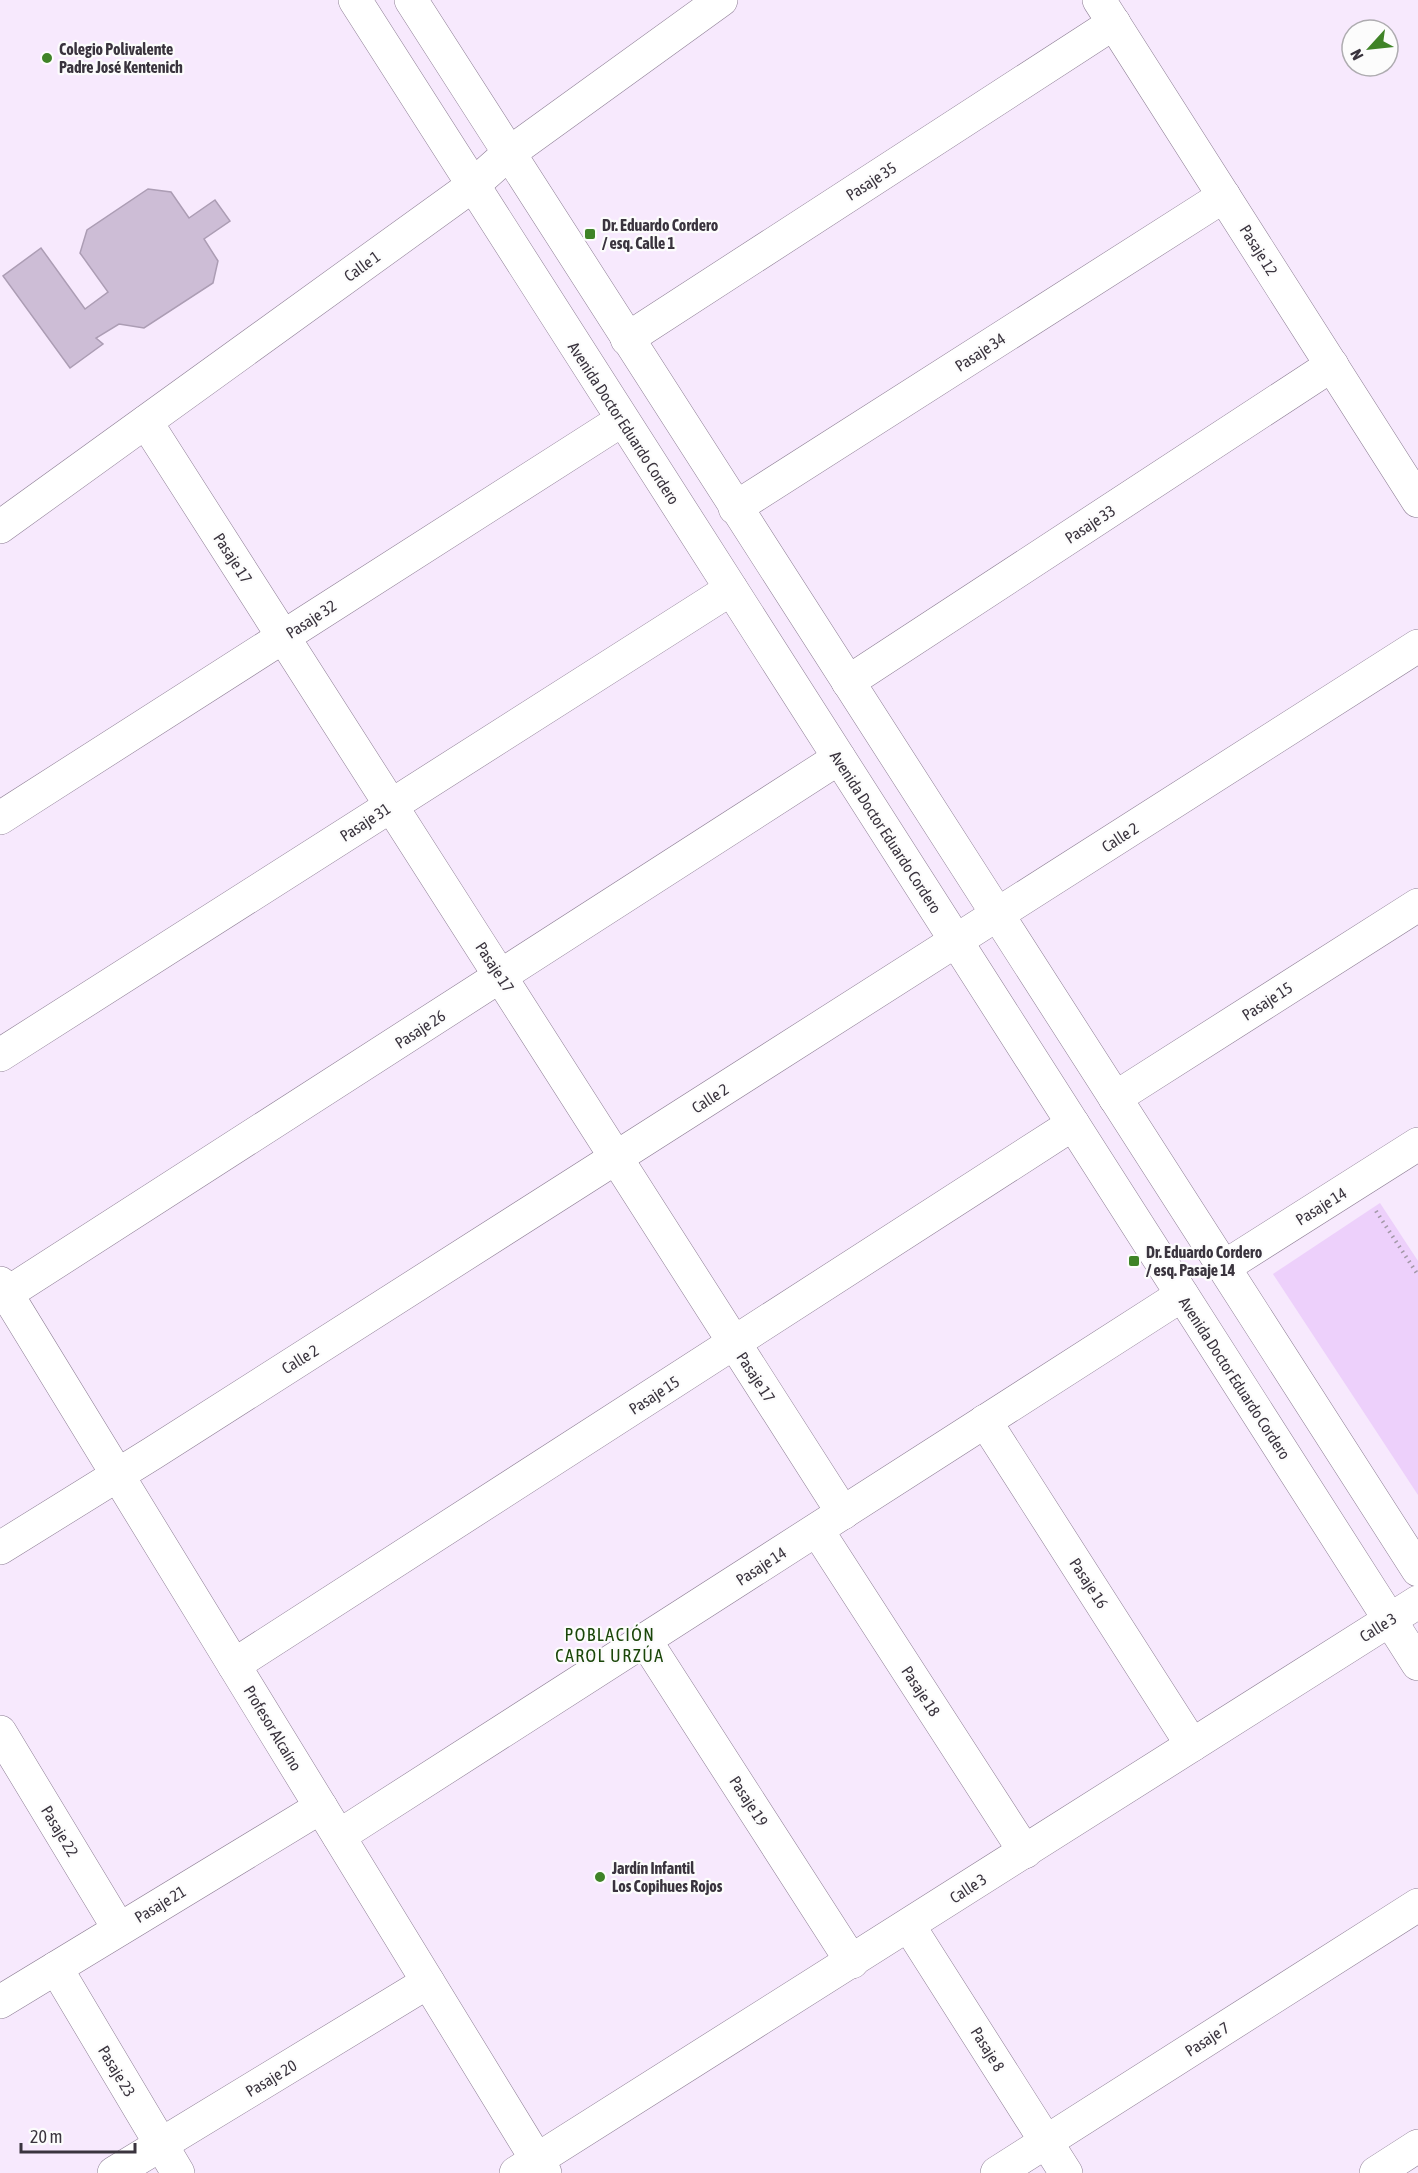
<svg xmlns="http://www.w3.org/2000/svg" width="1418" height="2173" font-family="'Asap Condensed',sans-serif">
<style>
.green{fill:#edd0fb}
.building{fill:#cdbdd6;stroke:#ac9db4;stroke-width:1.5}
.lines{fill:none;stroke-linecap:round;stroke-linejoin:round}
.minor-casing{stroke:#8e7f95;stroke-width:34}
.path{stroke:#a398a8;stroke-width:4;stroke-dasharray:1.5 4.5;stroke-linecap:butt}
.minor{stroke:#fff;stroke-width:33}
.poi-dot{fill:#3f8327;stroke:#fcfcfc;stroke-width:2}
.labels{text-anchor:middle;stroke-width:4.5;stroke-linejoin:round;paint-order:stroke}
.poi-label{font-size:16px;font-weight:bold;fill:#3a343e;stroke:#fcfcfc;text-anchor:start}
.street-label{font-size:16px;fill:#3a343e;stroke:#fcfcfc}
.neighbourhood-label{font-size:18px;letter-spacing:1.5px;fill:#1a4609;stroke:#fcfcfc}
</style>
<rect width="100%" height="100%" fill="#f7e9fd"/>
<!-- green -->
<path class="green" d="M1380,1203L1418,1261V1495L1273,1274Z"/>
<!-- building -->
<path class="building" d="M148,189L171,192L189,218L215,200L230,221L204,239L218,261L213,283L144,328L119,324L96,338L103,344L70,368L3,276L41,248L85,309L108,292L80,253L87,230Z"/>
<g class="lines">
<defs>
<g id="minor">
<path d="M355,0L1418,1664"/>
<path d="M411,0L1418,1570"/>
<path d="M1099,0L1418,501"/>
<path d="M627,339L1114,23"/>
<path d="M146,422L843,1513"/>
<path d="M735,508L1224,196"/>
<path d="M0,527L472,186L508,154L721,0"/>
<path d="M848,682L1332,365"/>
<path d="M0,818L622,420"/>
<path d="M0,1055L731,589"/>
<path d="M1115,1098L1418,905"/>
<path d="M1224,1267L1418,1144"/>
<path d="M0,1283L545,2173"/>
<path d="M0,1298L839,758"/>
<path d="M985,1421L1192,1745"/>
<path d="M817,1530L1025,1852"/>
<path d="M0,1548L153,1453L1418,646"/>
<path d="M645,1640L852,1962"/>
<path d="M234,1665L1073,1124"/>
<path d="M0,1732L119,1929"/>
<path d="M339,1836L1182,1295"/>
<path d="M909,1926L1066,2173"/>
<path d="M56,1968L178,2173"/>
<path d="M0,2002L321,1807"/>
<path d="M114,2173L428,1982"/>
<path d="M516,2173L1418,1602"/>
<path d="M997,2173L1418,1905"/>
<path d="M1376,2173L1418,2146"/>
</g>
</defs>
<!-- minor casing -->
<use href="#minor" class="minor-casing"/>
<!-- path -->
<path class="path" d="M1376,1211L1418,1275"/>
<!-- minor -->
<use href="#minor" class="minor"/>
</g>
<!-- markers -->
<g class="poi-dot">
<circle cx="47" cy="58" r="6"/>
<rect x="584" y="228" width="12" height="12" rx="3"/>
<rect x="1128" y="1255" width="12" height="12" rx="3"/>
<circle cx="600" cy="1877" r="6"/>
</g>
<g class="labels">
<!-- poi labels -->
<g class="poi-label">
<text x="59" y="55">Colegio Polivalente<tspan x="59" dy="18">Padre José Kentenich</tspan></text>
<text x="602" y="231">Dr. Eduardo Cordero<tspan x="602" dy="18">/ esq. Calle 1</tspan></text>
<text x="1146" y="1258">Dr. Eduardo Cordero<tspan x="1146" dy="18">/ esq. Pasaje 14</tspan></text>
<text x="612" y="1874">Jardín Infantil<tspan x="612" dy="18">Los Copihues Rojos</tspan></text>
</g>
<!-- street labels -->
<g class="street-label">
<text transform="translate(871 181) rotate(-33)" y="6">Pasaje 35</text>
<text transform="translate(1259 250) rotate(58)" y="6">Pasaje 12</text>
<text transform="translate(362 266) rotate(-36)" y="6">Calle 1</text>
<text transform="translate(980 352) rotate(-33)" y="6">Pasaje 34</text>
<text transform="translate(624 423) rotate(57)" y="6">Avenida Doctor Eduardo Cordero</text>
<text transform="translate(1090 524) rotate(-33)" y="6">Pasaje 33</text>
<text transform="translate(233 558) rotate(57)" y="6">Pasaje 17</text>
<text transform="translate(311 619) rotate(-33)" y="6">Pasaje 32</text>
<text transform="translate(365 822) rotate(-33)" y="6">Pasaje 31</text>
<text transform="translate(886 832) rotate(57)" y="6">Avenida Doctor Eduardo Cordero</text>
<text transform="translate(1120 837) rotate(-33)" y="6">Calle 2</text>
<text transform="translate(495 967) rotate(57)" y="6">Pasaje 17</text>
<text transform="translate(1267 1001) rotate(-33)" y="6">Pasaje 15</text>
<text transform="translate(420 1029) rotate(-33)" y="6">Pasaje 26</text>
<text transform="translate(710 1098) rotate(-33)" y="6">Calle 2</text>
<text transform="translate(1321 1206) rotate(-32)" y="6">Pasaje 14</text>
<text transform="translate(300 1359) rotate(-32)" y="6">Calle 2</text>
<text transform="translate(756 1377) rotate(57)" y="6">Pasaje 17</text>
<text transform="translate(1235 1378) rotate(57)" y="6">Avenida Doctor Eduardo Cordero</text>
<text transform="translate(654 1395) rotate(-33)" y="6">Pasaje 15</text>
<text transform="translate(761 1566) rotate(-33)" y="6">Pasaje 14</text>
<text transform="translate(1089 1583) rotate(57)" y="6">Pasaje 16</text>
<text transform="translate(1378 1627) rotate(-32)" y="6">Calle 3</text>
<text transform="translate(921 1691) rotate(57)" y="6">Pasaje 18</text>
<text transform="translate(273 1728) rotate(59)" y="6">Profesor Alcaíno</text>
<text transform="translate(749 1801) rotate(57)" y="6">Pasaje 19</text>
<text transform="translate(60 1831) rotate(59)" y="6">Pasaje 22</text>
<text transform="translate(968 1888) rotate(-33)" y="6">Calle 3</text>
<text transform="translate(160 1904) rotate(-31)" y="6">Pasaje 21</text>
<text transform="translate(1207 2039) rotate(-33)" y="6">Pasaje 7</text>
<text transform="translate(988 2049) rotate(58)" y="6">Pasaje 8</text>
<text transform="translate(117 2071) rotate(59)" y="6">Pasaje 23</text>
<text transform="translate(271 2078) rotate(-31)" y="6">Pasaje 20</text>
</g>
<!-- neighbourhood labels -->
<g class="neighbourhood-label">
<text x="610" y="1641">POBLACIÓN<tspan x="610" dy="21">CAROL URZÚA</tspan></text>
</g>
</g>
<!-- north arrow -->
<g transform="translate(1370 48) rotate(243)"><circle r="28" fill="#fcfcfc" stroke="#aeacb0" stroke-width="1.5"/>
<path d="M0-4.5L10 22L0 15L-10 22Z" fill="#3f8327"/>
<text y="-9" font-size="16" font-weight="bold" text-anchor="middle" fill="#3a343e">N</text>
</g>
<!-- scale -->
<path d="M21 2143v9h114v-9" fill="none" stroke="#3a343e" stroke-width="3"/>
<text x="30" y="2143" font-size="18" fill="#3a343e" stroke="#fcfcfc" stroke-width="4.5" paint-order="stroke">20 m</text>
</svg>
